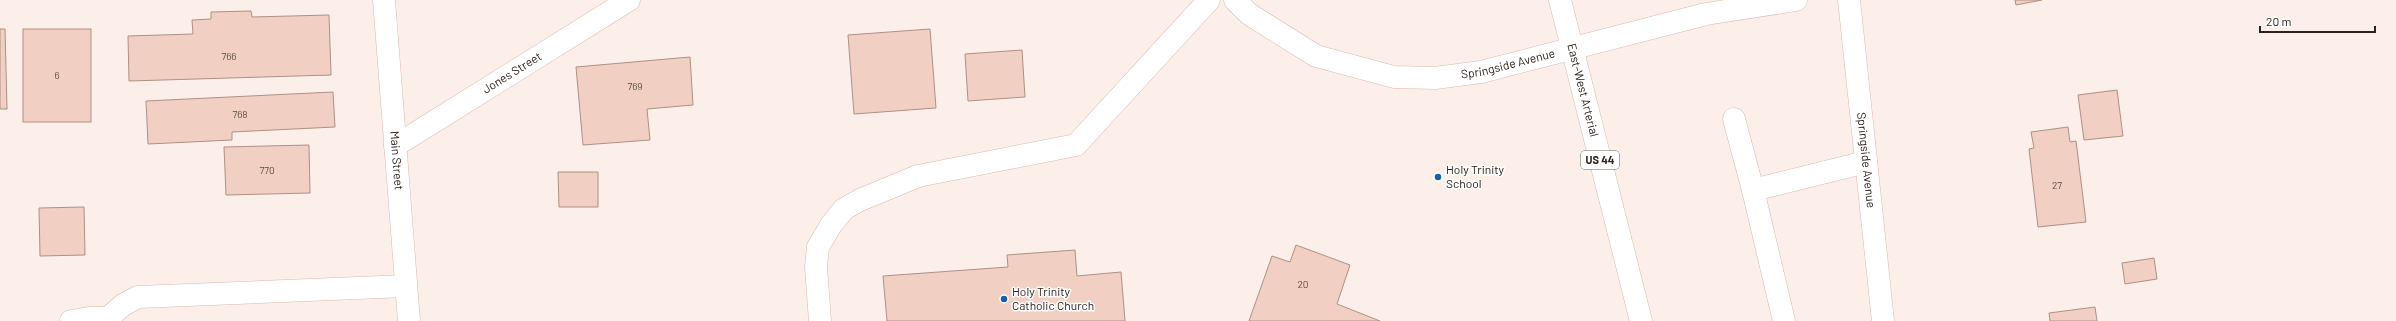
<svg xmlns="http://www.w3.org/2000/svg" width="2396" height="321" font-family="Barlow,sans-serif">
<style>
.building{fill:#f1d0c3;stroke:#ae9084}
.lines{fill:none;stroke-linecap:round;stroke-linejoin:round}
.minor-casing{stroke:#d8b9ac;stroke-width:23}
.highway-casing{stroke:#d8b9ac;stroke-width:23}
.minor{stroke:#fff;stroke-width:22}
.highway{stroke:#fff;stroke-width:22}
.poi-dot{fill:#1360af;stroke:#fff;stroke-width:1.5}
.labels{text-anchor:middle;stroke-width:3;stroke-linejoin:round;paint-order:stroke}
.number-label{font-size:10px;fill:#5d4d46}
.shield{fill:#fff;stroke:#6b6460;stroke-width:1}
.shield-label{font-size:11px;font-weight:bold;fill:#2c211c}
.street-label{font-size:12px;fill:#2c211c;stroke:#fff}
.poi-label{font-size:12px;fill:#2c211c;stroke:#fff;text-anchor:start}
</style>
<rect width="100%" height="100%" fill="#fcefe9"/>
<!-- building -->
<g class="building">
<path d="M2015,0H2042L2016,5Z"/>
<path d="M251,11L252,17L329,15L331,75L129,81L128,36L193,34L192,20L211,19V12Z"/>
<path d="M0,29H5L7,109H0Z"/>
<rect x="23" y="29" width="68" height="93"/>
<path d="M930,29L936,108L854,114L848,35Z"/>
<path d="M1022,50L1025,97L968,101L965,54Z"/>
<path d="M690,57L693,105L647,109L650,140L583,145L576,67Z"/>
<path d="M2117,90L2123,136L2084,140L2078,95Z"/>
<path d="M333,92L335,127L232,132V140L148,144L146,101Z"/>
<path d="M2068,127L2070,142L2076,141L2086,222L2038,227L2029,149L2034,148L2031,132Z"/>
<path d="M309,145L310,193L226,195L224,147Z"/>
<path d="M558,172H598V207H559Z"/>
<path d="M84,207L85,255L40,256L39,208Z"/>
<path d="M1296,245L1350,265L1337,304L1380,321H1249L1272,256L1290,262Z"/>
<path d="M1075,250L1077,276L1121,272L1125,321H887L883,276L1008,267L1007,255Z"/>
<path d="M2154,258L2157,279L2125,284L2122,263Z"/>
<path d="M2095,307L2097,321H2050L2049,313Z"/>
</g>
<g class="lines">
<defs>
<g id="minor">
<path id="s1" d="M384,0L409,321"/>
<path id="s2" d="M1235,0L1249,14L1316,56L1394,77L1435,78L1481,72L1706,14L1796,0"/>
<path id="s3" d="M1849,0L1883,321"/>
<path d="M1734,119L1753,190"/>
<path id="s4" d="M395,146L629,0"/>
<path d="M71,321L89,318H108"/>
<path d="M108,321V318L123,305L138,297L406,286"/>
<path d="M820,321L816,267L818,247L831,225L844,209L860,200L918,176L1076,145L1209,0"/>
<path d="M1784,321L1753,190L1866,162"/>
</g>
<g id="highway">
<path id="s5" d="M1560,0L1641,321"/>
</g>
</defs>
<!-- minor casing -->
<use href="#minor" class="minor-casing"/>
<!-- highway casing -->
<use href="#highway" class="highway-casing"/>
<!-- minor -->
<use href="#minor" class="minor"/>
<!-- highway -->
<use href="#highway" class="highway"/>
</g>
<!-- markers -->
<g class="poi-dot">
<circle cx="1438" cy="177" r="4"/>
<circle cx="1004" cy="299" r="4"/>
</g>
<g class="labels">
<!-- number labels -->
<g class="number-label">
<text x="229" y="60">766</text>
<text x="57" y="79">6</text>
<text x="635" y="90">769</text>
<text x="240" y="118">768</text>
<text x="267" y="174">770</text>
<text x="2057" y="189">27</text>
<text x="1303" y="288">20</text>
</g>
<!-- shield labels -->
<rect class="shield" x="1581" y="151" width="38" height="18" rx="3"/>
<g class="shield-label">
<text x="1600" y="164">US 44</text>
</g>
<!-- street labels -->
<g class="street-label">
<text dy="4" stroke="none"><textPath href="#s2" startOffset="295">Springside Avenue</textPath></text>
<text dy="4" stroke="none"><textPath href="#s4" startOffset="138">Jones Street</textPath></text>
<text dy="4" stroke="none"><textPath href="#s5" startOffset="93">East-West Arterial</textPath></text>
<text dy="4" stroke="none"><textPath href="#s1" startOffset="161">Main Street</textPath></text>
<text dy="4" stroke="none"><textPath href="#s3" startOffset="161">Springside Avenue</textPath></text>
</g>
<!-- poi labels -->
<g class="poi-label">
<text x="1446" y="174">Holy Trinity<tspan x="1446" dy="14">School</tspan></text>
<text x="1012" y="296">Holy Trinity<tspan x="1012" dy="14">Catholic Church</tspan></text>
</g>
</g>
<!-- scale -->
<path d="M2260 26v6h115v-6" fill="none" stroke="#2c211c" stroke-width="2"/>
<text x="2266" y="26" font-size="12" fill="#2c211c" stroke="#ffffff" stroke-width="3" paint-order="stroke">20 m</text>
</svg>
